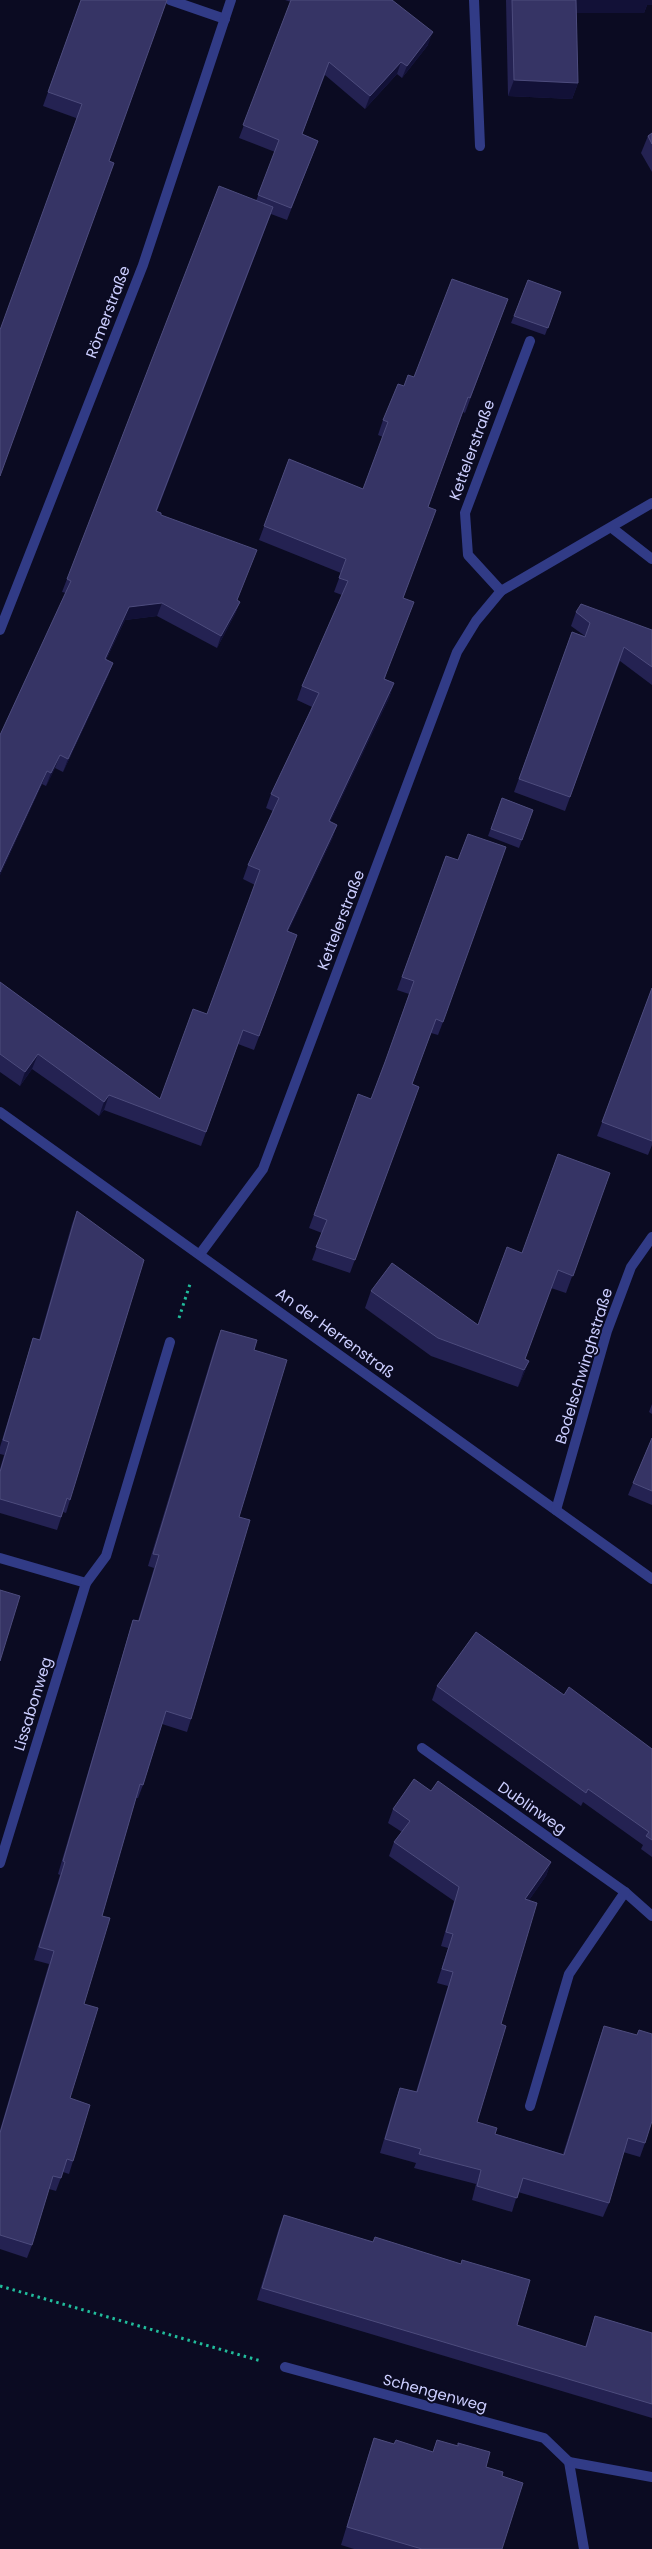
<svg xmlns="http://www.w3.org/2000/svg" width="652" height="2549" font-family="Poppins,sans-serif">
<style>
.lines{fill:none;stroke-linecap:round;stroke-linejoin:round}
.path{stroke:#21bd9c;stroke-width:3;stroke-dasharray:2.5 4;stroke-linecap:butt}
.service{stroke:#313b86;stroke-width:10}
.minor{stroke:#313b86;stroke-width:10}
.wall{fill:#242252}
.shaded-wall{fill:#121137}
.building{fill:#363465;stroke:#4d4c7d}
.labels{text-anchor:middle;stroke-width:4;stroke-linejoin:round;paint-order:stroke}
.street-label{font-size:15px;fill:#ccceff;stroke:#0b0b22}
</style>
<rect width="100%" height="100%" fill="#0b0b22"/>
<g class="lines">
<!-- path -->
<g class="path">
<path d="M179,1318L191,1281"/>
<path d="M0,2286L261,2361"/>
</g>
<!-- service -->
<g class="service">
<path d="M170,0L225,19"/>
<path d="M474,0L480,146"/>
</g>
<!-- minor -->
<g class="minor">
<path d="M612,528L652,559"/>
<path d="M501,591L468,555L465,513L530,341"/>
<path d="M0,630L143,265L231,0"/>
<path d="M0,1112L652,1579"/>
<path d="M200,1254L263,1169L457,652L476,621L501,591L652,503"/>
<path d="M556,1510L607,1331L631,1267L652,1237"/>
<path d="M0,1558L86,1583"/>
<path d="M422,1748L625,1892L652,1916"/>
<path d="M0,1863L86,1583L106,1556L170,1342"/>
<path d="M530,2106L569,1974L625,1892"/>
<path d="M285,2367L544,2438L569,2462L584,2549"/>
<path d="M569,2462L652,2477"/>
</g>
</g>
<!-- wall -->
<g class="wall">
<path d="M81,0L109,161L76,118L43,106Z"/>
<path d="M285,0H392L428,45L402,78L397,74L365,109L325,75L302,134L318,141L287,220L271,214L157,511L237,600L240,602L235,614L217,648L157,616L125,620L106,660L113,663L108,676L63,772L55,768L46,786L42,784L0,875V735L66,593L62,592L67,579L256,201L275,152L239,138L291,2Z"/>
<path d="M506,0H652V5H647L644,13H576L578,83L572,99L508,96Z"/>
<path d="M652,133V172L641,153L648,136Z"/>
<path d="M528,280L561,292L545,335L511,323Z"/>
<path d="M508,299L465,413L463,412L428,507L403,598L385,679L394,683L389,698L330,822L337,825L332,839L288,931L297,935L254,1050L238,1044L201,1146L104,1110L99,1116L32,1069L20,1086L0,1072V982L160,1099L207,1014L255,885L243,879L248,865L273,811L266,808L271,794L312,707L297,700L302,686L342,595L334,592L341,573L259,540L289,459L363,489L383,437L378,435L383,420L404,386Z"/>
<path d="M576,612L652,630V685L620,661L565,811L514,792L572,632L585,636L571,626Z"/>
<path d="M502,798L533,810L519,848L488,836Z"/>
<path d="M446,856L443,1022L438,1035L431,1033L412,1084L419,1087L350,1273L312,1260L322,1233L309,1228L358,1094L371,1099L383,1068L409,994L397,990Z"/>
<path d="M652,988V1145L648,1155L597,1136Z"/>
<path d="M610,1173L566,1293L551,1288L525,1359L529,1361L522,1378L518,1387L431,1356L365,1308L371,1291L478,1325L522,1253Z"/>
<path d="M77,1211L70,1500L66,1513L63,1512L57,1530L0,1513V1469L4,1455L0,1454V1447L29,1351L33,1338L39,1340L72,1224Z"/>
<path d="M221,1330L254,1350L239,1517L191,1719L187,1732L162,1724L143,1785L138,1798H136L102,1916L84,2004L70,2098L73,2161L69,2174L63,2172L56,2191L49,2189L32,2245L27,2258L0,2249V2130L49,1964L34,1960L60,1875L58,1874L129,1633L133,1620L138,1621L154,1568L148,1566L216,1343Z"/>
<path d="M652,1404V1414L649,1412Z"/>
<path d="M652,1438V1505L628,1495Z"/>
<path d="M437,1686L564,1695L652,1749V1857L641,1849L643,1845L583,1802L581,1806L432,1700Z"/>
<path d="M431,1791L551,1862L546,1876L529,1900L501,2024L477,2122L495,2134L563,2154L599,2040L604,2026L645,2143L640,2157L623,2152L609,2203L603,2217L518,2192L512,2212L472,2200L476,2184L414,2168L416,2163L380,2153L395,2102L400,2088L416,2092L448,1986L437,1983L448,1948L441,1946L454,1901L389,1856L394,1842L402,1832L388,1823L393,1809Z"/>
<path d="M284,2215L517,2325L585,2347L595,2316L652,2333V2418L257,2300L279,2228Z"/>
<path d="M374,2438L394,2444L433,2452L437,2440L502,2476V2549H354L341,2545L368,2456Z"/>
</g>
<!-- shaded-wall -->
<g class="shaded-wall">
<path d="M575,0H652V5H647L644,13H570Z"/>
<path d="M433,32L428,45L402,78L407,66Z"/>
<path d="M401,62L397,74L365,109L370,96Z"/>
<path d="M514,80L578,83L572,99L508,96Z"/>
<path d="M240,602L235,614L217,648L221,636Z"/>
<path d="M162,603L157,616L125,620L100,672L105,659L129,607Z"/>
<path d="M113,663L108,676L63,772L68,759Z"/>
<path d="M394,683L389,698L324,835L329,821Z"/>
<path d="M60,755L55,768L46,786L51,773Z"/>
<path d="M47,771L42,784L0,875V872Z"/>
<path d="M337,825L332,839L282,945L287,931Z"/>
<path d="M38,1054L32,1069L20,1086L25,1072Z"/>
<path d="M109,1095L104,1110L99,1116L104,1102Z"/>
<path d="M529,1361L522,1378L518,1387L524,1370Z"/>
<path d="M551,1862L546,1876L520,1913L525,1899Z"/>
</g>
<!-- building -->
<g class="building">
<path d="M81,0H167L109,161L114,163L0,476V330L82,104L48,92Z"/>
<path d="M291,0H392L433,32L407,66L401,62L370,96L329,62L302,134L318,141L291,208L258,195L279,140L243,125Z"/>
<path d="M512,0H576L578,83L514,80Z"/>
<path d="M652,133V144L648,136Z"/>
<path d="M219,186L273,207L156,511L161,513V515L257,550L237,600L240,602L221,636L162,603L129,607L105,659L113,663L68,759L60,755L51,773L47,771L0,872V735L71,581L67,579Z"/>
<path d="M452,279L508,299L470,398L468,397L428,507L436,510L403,598L414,602L384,679L394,683L329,821L337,825L287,931L297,935L259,1036L243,1030L206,1132L109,1095L104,1102L38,1054L25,1072L0,1054V982L160,1099L193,1009L207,1014L260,870L248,865L279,798L271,794L319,693L302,686L348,581L339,578L346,559L264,526L289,459L363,489L388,422L383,420L398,384L404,386L408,375L414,377Z"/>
<path d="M528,280L561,292L548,328L514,316Z"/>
<path d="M581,604L652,630V667L624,647L570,797L519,779L572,632L585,637L590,623L576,612Z"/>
<path d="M502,798L533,810L522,840L491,829Z"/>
<path d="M468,834L506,847L443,1022L436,1019L412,1084L419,1087L355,1260L316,1247L327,1220L314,1215L358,1094L371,1099L385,1062L414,981L402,977L446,856L458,860Z"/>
<path d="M652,988V1141L602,1122Z"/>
<path d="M558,1154L610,1173L573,1276L558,1270L525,1359L529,1361L524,1370L438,1338L371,1291L392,1263L478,1325L507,1247L522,1253Z"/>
<path d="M77,1211L144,1260L70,1500L67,1498L61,1517L0,1499V1472L9,1442L3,1440L33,1338L40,1340Z"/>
<path d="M221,1330L257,1340L254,1350L287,1360L239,1517L250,1520L191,1719L166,1711L143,1785L140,1784L102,1916L110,1918L84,2004L98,2008L70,2098L90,2105L73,2161L67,2159L61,2178L53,2176L32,2245L0,2235V2133L54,1951L39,1947L65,1862L63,1861L133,1620L139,1621L159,1555L153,1554Z"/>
<path d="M652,1438V1491L633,1483Z"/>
<path d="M0,1590L20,1596L0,1661Z"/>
<path d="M476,1632L564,1695L569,1687L652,1749V1840L646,1836L649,1832L588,1789L586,1793L437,1686Z"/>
<path d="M414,1779L431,1791L438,1781L551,1862L525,1899L537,1903L501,2024L506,2026L477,2122L497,2128L495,2134L564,2155L604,2026L637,2035L639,2030L652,2034V2121L645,2143L628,2138L609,2203L523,2178L517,2198L477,2186L481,2170L419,2154L421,2149L385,2139L400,2088L417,2092L453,1972L442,1969L453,1934L446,1932L459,1887L394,1842L410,1821L393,1809Z"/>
<path d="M284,2215L373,2242L375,2237L461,2264L462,2260L530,2280L517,2325L586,2347L595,2316L652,2333V2404L262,2288Z"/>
<path d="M374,2438L394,2444L396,2440L433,2452L437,2440L458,2446V2443L490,2452L486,2467L503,2472L502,2476L523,2483L502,2549H422L347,2527Z"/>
</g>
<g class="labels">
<!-- street labels -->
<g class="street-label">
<text transform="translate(108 312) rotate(-69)" y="5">Römerstraße</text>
<text transform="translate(472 450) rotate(-70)" y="5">Kettelerstraße</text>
<text transform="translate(341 920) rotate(-69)" y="5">Kettelerstraße</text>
<text transform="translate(335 1333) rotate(36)" y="5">An der Herrenstraß</text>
<text transform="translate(584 1366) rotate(-73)" y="5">Bodelschwinghstraße</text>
<text transform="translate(33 1704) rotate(-73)" y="5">Lissabonweg</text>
<text transform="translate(532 1808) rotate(35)" y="5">Dublinweg</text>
<text transform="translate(435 2393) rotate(15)" y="5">Schengenweg</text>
</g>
</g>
</svg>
